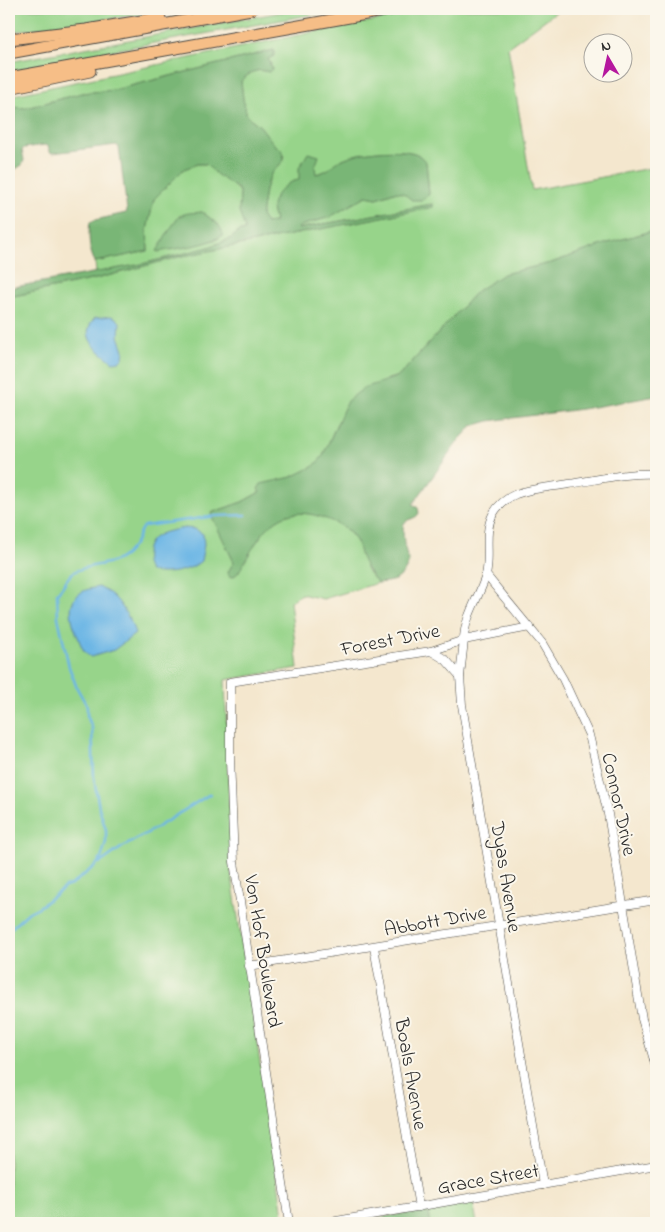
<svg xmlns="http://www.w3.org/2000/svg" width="665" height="1232" font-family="'Indie Flower',sans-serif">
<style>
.green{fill:#97d48a;stroke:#61805a;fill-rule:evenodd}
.forest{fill:#79b676;stroke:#527050}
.water{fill:#6cb6e5;stroke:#4c7088}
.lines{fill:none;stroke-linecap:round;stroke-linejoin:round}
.stream{stroke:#6cb6e5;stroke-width:2.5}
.minor-casing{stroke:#494743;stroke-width:9}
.highway-casing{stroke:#494743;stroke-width:13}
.minor{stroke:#fff;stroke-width:8}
.highway{stroke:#f6be87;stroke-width:11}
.labels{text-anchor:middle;stroke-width:4;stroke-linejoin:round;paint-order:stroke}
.street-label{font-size:20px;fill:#2b2b2b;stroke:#fbf7ec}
</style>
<rect width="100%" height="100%" fill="#fbf7ec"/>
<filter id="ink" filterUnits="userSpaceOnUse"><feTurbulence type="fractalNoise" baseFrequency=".02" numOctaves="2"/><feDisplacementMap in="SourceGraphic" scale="10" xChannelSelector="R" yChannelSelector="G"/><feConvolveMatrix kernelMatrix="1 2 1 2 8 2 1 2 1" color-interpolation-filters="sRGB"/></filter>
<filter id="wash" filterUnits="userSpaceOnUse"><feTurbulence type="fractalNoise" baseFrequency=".0096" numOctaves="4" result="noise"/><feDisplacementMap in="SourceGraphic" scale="20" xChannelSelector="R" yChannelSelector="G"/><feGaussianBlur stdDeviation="1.12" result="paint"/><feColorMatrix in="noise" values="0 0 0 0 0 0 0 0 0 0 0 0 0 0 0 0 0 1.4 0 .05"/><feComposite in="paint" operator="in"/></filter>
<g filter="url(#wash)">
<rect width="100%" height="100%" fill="#f4e7ce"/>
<!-- green -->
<g class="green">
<path d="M15,9H183L9,32V19H12Z"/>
<path d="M298,9H343L76,57L9,72V62Z"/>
<path d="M436,9H560L508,47L532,190L656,167V230L608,243L551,263L504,274L477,291L399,376L388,379L337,423L323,456L314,467L292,477L261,485L260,492L242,502L211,513L234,562L228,572L256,543L267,527L283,516L295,513L314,514L333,521L346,529L356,540L367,571L378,583L323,599L301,594L290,602L298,668L225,680L231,871L284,1222L281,1223H9V297L96,279L178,257L433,207L432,204L297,229L300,226L330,217L347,205L367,196L377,198L394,192L404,193L412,200L429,194L426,162C424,160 420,156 417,154C400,147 360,151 343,159C331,165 332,171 315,174V167L299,180L272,208L275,222L266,223L261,216L265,190L271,174L284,160L260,126L247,116L243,99L241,81C251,72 255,68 269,72L271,64L268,59L274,50L114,90L82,93L26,108L9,107V96L313,32Z"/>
<path d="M197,164H206C212,169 238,188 239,192C241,199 238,206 240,212C241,219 246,224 245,231H240L230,239L206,248L142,264L96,273L95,262L148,251L147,230L154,199L184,169ZM202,212L219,225L218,239L176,248C167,227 169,234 179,216Z"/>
<path d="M473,1201L477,1223H430L427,1209Z"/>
</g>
<!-- forest -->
<g class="forest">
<path d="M274,50V56L268,59L272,69L269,72C255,68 251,72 241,81L243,99L247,116L260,126L274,144L283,151L284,160L271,174L265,190L261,216L266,223L275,222C274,217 272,211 272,206C274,194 287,181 299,180V168L308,153L319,156L315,167L316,174C331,171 331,164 343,159C360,151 399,147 417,154C420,156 424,160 426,162L429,194L422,200H412L403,193L394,192L377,198L366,196L330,217L300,226L298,229L433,204V207L178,257L96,279L9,297V288L142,264L206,248L230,239L240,231H245V228L239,212L240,194L238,189L216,174L206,164H197L184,169L154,199L147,230L148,251L95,262C89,251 88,235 90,222L95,220L126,213L127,211L119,147L116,145L53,153L50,152L48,146L45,145L24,148L22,150L24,160L22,165L9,173V107L26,108L82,93L114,90Z"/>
<path d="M202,212C210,219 222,224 223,235C208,246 176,248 158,252L157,251C162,243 176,217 182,215C188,212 196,213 202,212Z"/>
<path d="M656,230V396L582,409L489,421L472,426L459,440L413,504L418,508L419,513C416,519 410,518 405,522C400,526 406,556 409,562C401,580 397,581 378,583C370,574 364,566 360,554C359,550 358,543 355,539C349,529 335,522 324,518C274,500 260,537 238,573L233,577L229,576L228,572L234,562L212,517L211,513L242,502L260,492L258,489L261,484L292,477L314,466L323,456L347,401L364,388L399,376L477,291L503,274L551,263L608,243Z"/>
<path d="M427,1209L430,1223H346Z"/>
</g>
<!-- water -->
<g class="water">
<path d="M111,316L116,318L120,322L119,336L124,350L123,358L120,361L113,362C99,351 77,337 95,318Z"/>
<path d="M185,528L195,529L203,534L204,545L201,561C189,572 165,575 150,572C146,566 145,561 146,554C147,533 169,531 185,528Z"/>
<path d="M99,587C103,590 109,592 113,596C121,603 133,623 135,634L114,650L91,657C83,653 81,645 78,637C67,612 66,591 99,587Z"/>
</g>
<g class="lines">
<!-- stream -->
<g class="stream">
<path d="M100,863L121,848L156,828L210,794"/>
<path d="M95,866L101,859L106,842V830L99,808L94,778L92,728L87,715V706L77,688L69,667L58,617L57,593C64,587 67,576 74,572C90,563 111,567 125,555C129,551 135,544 137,539C139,535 140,529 144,526L216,516L246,515"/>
<path d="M9,930L29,912L39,907L65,887L71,885L95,866"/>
</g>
</g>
</g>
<g filter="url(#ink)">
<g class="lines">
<defs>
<g id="minor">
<path d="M486,575L542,643L563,679L589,735L608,814L642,1019L656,1067"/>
<path d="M530,627L464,640L460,676L462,705L543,1185"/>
<path d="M431,651L446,660L460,676"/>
<path d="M374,947L419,1207"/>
<path d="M249,966L656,900"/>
<path d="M289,1223L234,862L230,759V682L431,651L464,640C464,617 480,596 486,575C491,555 483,533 493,514C498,505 507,498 516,494C532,488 552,487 569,484C597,480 628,472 656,474"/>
<path d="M325,1223L656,1165"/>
</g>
<g id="highway">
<path d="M9,39L86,30L160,18"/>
<path d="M9,53L251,9"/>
<path d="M9,78L394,9"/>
<path d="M9,88L90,71"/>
</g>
</defs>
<!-- minor casing -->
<use href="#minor" class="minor-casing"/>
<!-- highway casing -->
<use href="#highway" class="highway-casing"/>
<!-- minor -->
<use href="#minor" class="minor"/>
<!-- highway -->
<use href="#highway" class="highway"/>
</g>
</g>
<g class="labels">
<!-- street labels -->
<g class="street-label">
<text transform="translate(390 639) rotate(-11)" y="7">Forest Drive</text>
<text transform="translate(620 804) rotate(78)" y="7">Connor Drive</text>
<text transform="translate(507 877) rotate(81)" y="7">Dyas Avenue</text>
<text transform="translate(435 920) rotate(-10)" y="7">Abbott Drive</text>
<text transform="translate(264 951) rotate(81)" y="7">Von Hof Boulevard</text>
<text transform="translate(412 1074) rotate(80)" y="7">Boals Avenue</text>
<text transform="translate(488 1178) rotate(-10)" y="7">Grace Street</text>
</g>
</g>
<!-- margin -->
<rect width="665" height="1232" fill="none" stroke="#fbf7ec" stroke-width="30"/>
<!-- north arrow -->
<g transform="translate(608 58) rotate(351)"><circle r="24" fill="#fbf7ec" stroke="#a8a59f"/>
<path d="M0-4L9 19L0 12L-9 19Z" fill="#b5179e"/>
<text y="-8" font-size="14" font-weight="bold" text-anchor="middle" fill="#2b2b2b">N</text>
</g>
</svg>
